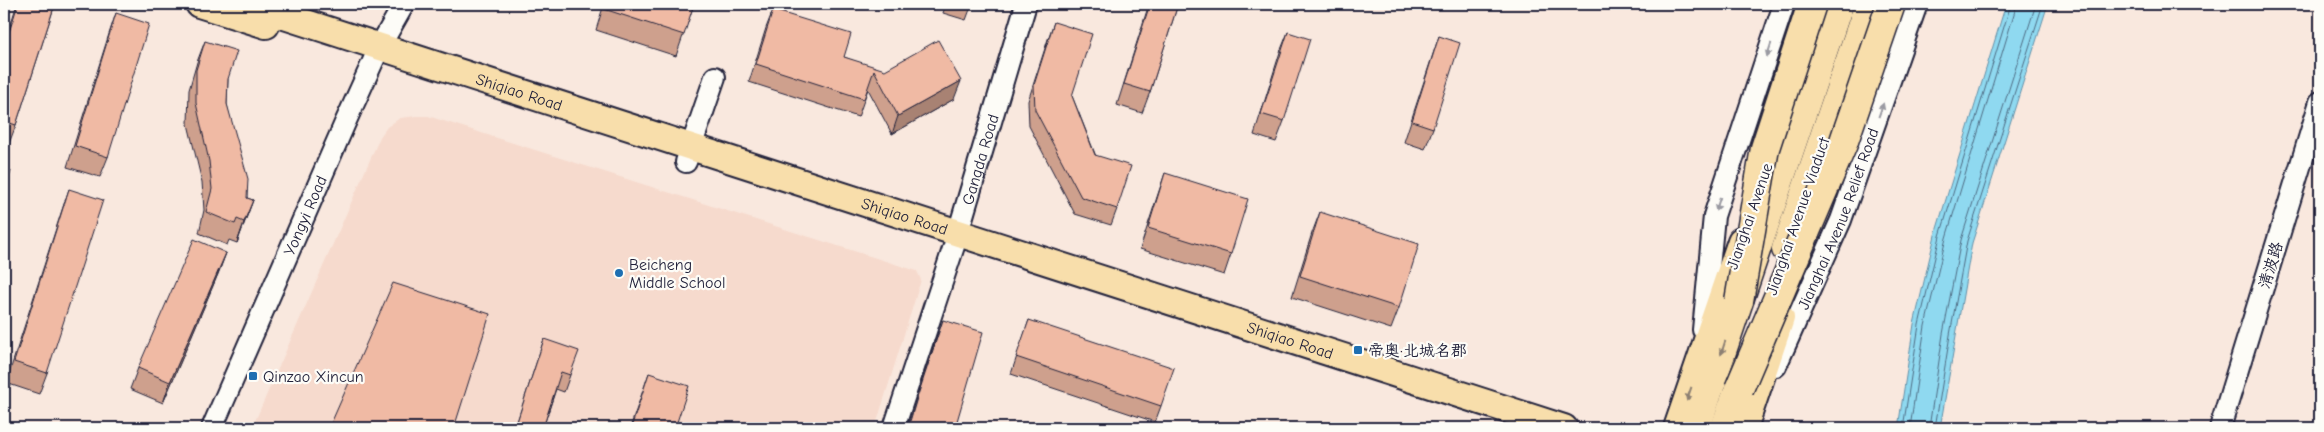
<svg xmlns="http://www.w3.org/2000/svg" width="2324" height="432" font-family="'Comic Neue','LXGW WenKai TC',sans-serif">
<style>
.built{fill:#f6dacd}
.water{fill:#8fd9f0;stroke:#6390a8}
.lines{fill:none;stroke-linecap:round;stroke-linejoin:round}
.shore{stroke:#4e6b83;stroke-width:1}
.minor-casing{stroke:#22223b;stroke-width:24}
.major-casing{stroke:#22223b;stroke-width:30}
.highway-casing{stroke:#22223b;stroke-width:31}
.minor{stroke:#fdfcf7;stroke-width:20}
.major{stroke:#f8deab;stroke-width:26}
.highway{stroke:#f8deab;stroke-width:28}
.highway-bridge-casing{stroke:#22223b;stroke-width:31;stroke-linecap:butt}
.highway-bridge{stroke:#f8deab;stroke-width:28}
.wall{fill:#cea08d;stroke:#22223b}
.shaded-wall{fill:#a88273;stroke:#22223b}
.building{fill:#f0baa4;stroke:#22223b}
.oneway{fill:#9a9aa2}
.oneway2{fill:#8d8073}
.poi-dot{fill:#1f6fb2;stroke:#fdfcf7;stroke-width:2}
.labels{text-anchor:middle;stroke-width:4.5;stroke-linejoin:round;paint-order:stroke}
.street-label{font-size:16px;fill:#22223b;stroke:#fdfcf7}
.poi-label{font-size:16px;fill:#22223b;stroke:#fdfcf7;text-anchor:start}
</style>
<rect width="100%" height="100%" fill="#f9e8de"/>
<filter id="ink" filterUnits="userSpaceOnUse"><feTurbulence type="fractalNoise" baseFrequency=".02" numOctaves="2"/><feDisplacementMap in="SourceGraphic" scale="10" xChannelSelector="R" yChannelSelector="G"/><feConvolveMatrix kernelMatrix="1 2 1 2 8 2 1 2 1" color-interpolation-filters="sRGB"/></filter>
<g filter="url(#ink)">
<!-- built -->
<path class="built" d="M416,116H428L917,271L921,280L875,428H252L380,137L387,127L400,118Z"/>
<!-- water -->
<path class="water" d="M2006,4H2048L1972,243L1940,428H1898L1914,324L1935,235Z"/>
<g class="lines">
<!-- shore -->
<g class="shore">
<path d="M1903,428L1919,325L1940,236L2011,4"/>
<path d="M1910,428L1925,326L1946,238L2017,4"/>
<path d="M1929,428L1943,334L1961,240L2036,4"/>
<path d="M1935,428L1950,335L1967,241L2043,4"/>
</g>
<defs>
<g id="minor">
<path d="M686,162L715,77"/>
<path d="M1703,330L1714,216L1784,4"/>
<path id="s1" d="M1776,366L1841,220L1917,4"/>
<path id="s2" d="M212,428L345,123L380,46L404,4"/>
<path id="s3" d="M894,428L954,246L1026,4"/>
<path d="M2220,428L2320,102"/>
</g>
<g id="major">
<path d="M199,4L266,25"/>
<path id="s4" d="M247,4L1564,428"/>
<path d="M1677,428L1741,241"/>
<path d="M1744,428L1781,318"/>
</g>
<g id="highway">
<path d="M1786,249L1869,4"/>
<path d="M1696,428L1839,4"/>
<path d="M1725,428L1747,366"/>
</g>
</defs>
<!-- minor casing -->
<use href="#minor" class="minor-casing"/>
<!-- major casing -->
<use href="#major" class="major-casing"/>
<!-- highway casing -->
<use href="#highway" class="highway-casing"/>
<!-- minor -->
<use href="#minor" class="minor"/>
<!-- major -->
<use href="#major" class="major"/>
<!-- highway -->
<use href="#highway" class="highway"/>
<defs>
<g id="highway-bridge">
<path d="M1739,301L1765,148L1812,4"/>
<path d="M1739,389L1843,144L1891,4"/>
</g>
</defs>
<!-- highway-bridge casing -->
<use href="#highway-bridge" class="highway-bridge-casing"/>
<!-- highway-bridge -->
<use href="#highway-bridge" class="highway-bridge"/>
</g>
<!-- wall -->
<g class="wall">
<path d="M17,4H55L16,125L8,146L4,144V45Z"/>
<path d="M604,4H694L676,56L596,30Z"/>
<path d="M946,4H972L966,20L943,13Z"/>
<path d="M1149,4H1178L1150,92L1142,113L1117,105Z"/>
<path d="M773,10L844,57L954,99L892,134L868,89L858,117L749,82L766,28Z"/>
<path d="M116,13L108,157L100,177L67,167L109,34Z"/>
<path d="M1054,22L1072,96L1117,209L1111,225L1075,214L1029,126L1028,101L1048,39Z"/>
<path d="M1288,32L1284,121L1276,142L1254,135L1280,52Z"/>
<path d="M1439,36L1433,128L1425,149L1404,142L1432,57Z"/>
<path d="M205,41L228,79L227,104L247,198L253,200L237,243L229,240L227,245L199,233L204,210L202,182L188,124L189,90L197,62Z"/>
<path d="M1165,173L1231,254L1224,275L1140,249L1158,194Z"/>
<path d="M69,189L47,373L39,394L6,383L62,210Z"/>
<path d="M1320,212L1399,308L1391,329L1292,297L1312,233Z"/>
<path d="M226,253L218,274L163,403L130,389L138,368Z"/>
<path d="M943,320L955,428H907L937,336Z"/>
<path d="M1029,320L1161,406L1155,422L1011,374Z"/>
<path d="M544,339L570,375L564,392L556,389L543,428H515Z"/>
<path d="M649,373L675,428H630Z"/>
</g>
<!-- shaded-wall -->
<g class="shaded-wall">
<path d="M961,81L954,99L892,134L898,116Z"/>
<path d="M253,200L245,221L237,243L244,222Z"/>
<path d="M226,253L218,274L163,403L170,382Z"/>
</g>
<!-- building -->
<g class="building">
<path d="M18,4H55L16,125L4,121V48Z"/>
<path d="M605,4H694L684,35L604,9Z"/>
<path d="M1150,4H1178L1150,92L1124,84Z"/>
<path d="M773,10L851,34L844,57L885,70L938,40L961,81L898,116L874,70L864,99L756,64Z"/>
<path d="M116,13L149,24L108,157L75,146Z"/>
<path d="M1054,22L1092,34L1072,96L1095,155L1131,166L1117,209L1081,197L1035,110L1034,85Z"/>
<path d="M1288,32L1310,39L1284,121L1261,114Z"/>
<path d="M1439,36L1460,43L1433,128L1412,121Z"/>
<path d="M205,41L237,51L228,79L227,104L248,179L247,198L253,200L244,222L237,219L235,224L206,212L212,189L209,161L196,103V70Z"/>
<path d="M4,169L11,171L4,195Z"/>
<path d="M1165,173L1248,199L1231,254L1148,228Z"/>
<path d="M69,189L103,200L47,373L14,362Z"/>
<path d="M1320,212L1419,244L1399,308L1300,276Z"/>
<path d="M194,239L226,253L170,382L138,368Z"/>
<path d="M393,283L490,314L454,428H329Z"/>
<path d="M943,320L983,332L955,428H908L917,398Z"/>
<path d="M1029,320L1174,368L1161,406L1016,357Z"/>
<path d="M544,339L579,351L570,375L561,372L543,428H515Z"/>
<path d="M649,373L689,386L675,428H631Z"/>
</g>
<!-- one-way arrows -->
<defs><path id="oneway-solid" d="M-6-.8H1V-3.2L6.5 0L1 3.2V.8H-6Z" transform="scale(1.25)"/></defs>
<g class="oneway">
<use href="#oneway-solid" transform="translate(1769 50) rotate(108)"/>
<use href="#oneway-solid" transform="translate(1881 110) rotate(-70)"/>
<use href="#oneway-solid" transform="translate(1718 204) rotate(108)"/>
</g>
<g class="oneway2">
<use href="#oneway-solid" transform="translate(1723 348) rotate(108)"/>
<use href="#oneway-solid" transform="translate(1689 394) rotate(109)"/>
</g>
</g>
<!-- markers -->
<g class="poi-dot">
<circle cx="619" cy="273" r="5"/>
<rect x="1353" y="345" width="10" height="10" rx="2.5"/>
<rect x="248" y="371" width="10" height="10" rx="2.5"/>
</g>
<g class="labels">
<!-- street labels -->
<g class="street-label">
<text dy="6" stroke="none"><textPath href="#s4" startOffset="286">Shiqiao Road</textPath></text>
<text dy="6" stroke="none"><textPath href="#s3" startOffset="282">Gangda Road</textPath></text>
<text dy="6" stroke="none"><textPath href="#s2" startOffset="232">Yongyi Road</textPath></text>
<text dy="6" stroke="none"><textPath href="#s4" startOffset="691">Shiqiao Road</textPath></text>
<text transform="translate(1749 216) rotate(-71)" y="6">Jianghai Avenue</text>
<text transform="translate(1797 216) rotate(-71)" y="6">Jianghai Avenue Viaduct</text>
<text dy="6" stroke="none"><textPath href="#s1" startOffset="160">Jianghai Avenue Relief Road</textPath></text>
<text transform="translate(2270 265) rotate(-73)" y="6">清波路</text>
<text dy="6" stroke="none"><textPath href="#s4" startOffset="1096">Shiqiao Road</textPath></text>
</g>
<!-- poi labels -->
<g class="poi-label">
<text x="629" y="270">Beicheng<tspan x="629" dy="18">Middle School</tspan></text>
<text x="1368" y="356">帝奥·北城名郡</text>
<text x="263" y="382">Qinzao Xincun</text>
</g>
</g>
<!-- margin -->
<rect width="2324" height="432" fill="none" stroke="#fdfcf7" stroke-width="20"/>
<rect x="10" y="10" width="2304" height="412" fill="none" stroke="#22223b" stroke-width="2" filter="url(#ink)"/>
</svg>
